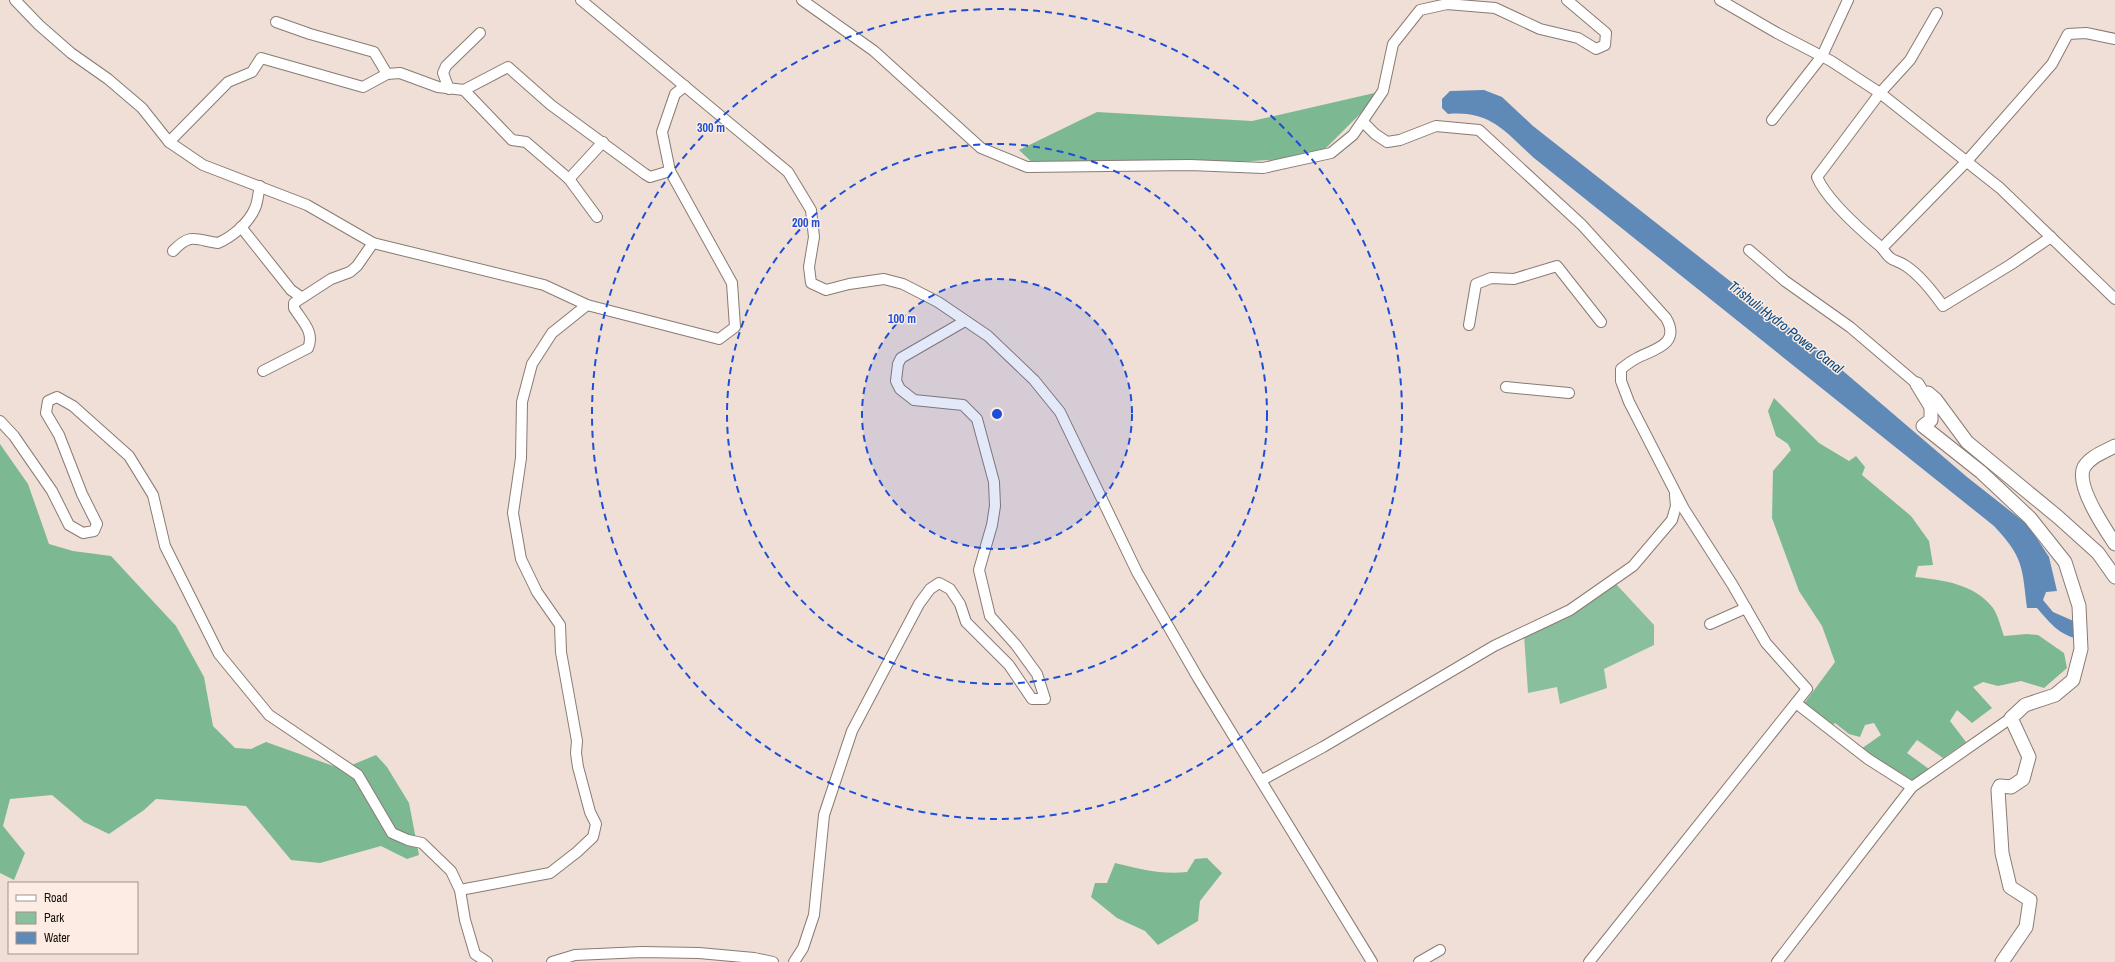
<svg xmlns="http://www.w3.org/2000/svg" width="2115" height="962" font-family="'Archivo Narrow',sans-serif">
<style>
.green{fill:#8abf9d}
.forest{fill:#7cb993}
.water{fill:#5f89b7}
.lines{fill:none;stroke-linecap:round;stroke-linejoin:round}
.minor-casing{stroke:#897b73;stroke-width:12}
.tertiary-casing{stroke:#897b73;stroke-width:15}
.minor{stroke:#fff;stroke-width:10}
.tertiary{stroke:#fff;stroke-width:13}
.ring{fill:none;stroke:#1d4ed8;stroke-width:2;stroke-dasharray:7 5}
.labels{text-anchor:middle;stroke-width:3;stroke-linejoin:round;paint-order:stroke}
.water-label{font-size:14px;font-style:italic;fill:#034781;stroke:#fcece3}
.centre{fill:#1d4ed8;stroke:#fcece3;stroke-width:2}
.ring-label{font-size:12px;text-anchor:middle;font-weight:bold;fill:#1d4ed8;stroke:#fcece3;stroke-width:3;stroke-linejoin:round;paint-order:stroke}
</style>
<rect width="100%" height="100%" fill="#efdfd6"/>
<!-- green -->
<path class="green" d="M1616,584L1654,625V645L1604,669L1607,688L1560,704L1557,687L1528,693L1524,635C1558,625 1587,605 1616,584Z"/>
<!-- forest -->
<g class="forest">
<path d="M1383,91L1317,157L1190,165L1037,167L1019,150L1097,112L1252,121Z"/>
<path d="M1774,398L1819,443L1849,461L1856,456L1865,467L1862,475L1911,516L1929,541L1933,565L1918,566L1915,577C1943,580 1975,584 1993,608C1998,615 2001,628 2004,636L2027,634L2038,635L2064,653L2067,668L2044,688L2021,681L1998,686L1983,682L1973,687L1992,708L1972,723L1957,710L1950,721L1966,742L1943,758L1917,740L1907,753L1929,769L1912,780L1861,749L1881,735L1874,723L1865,725L1860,737L1849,734L1835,723L1830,727L1803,705L1835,662L1822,626L1799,591L1772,518L1773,471L1791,450L1788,444L1776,436L1768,411Z"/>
<path d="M0,444L28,484L49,544L73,551L111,556L176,626L204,677L213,726L235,748L251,749L266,742L342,769L376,755L387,767L409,803L419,855L407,859L381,846L320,863L291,860L246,806L156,799L144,810L109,834L84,822L52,795L10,799L3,826L25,853L14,880L0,873Z"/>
<path d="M1207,858L1222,873L1200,901L1198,921L1158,945L1145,931L1117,918L1091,897L1095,883H1107L1115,863C1139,869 1163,875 1187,872L1195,859Z"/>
</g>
<!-- water -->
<path class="water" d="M1484,90L1502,97L1533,126L1829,359L1967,477L2028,525L2049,557L2057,591L2046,592L2043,600L2053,612L2078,623L2079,639C2059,635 2050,623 2037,608H2027C2022,567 2024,558 1994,526L1534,158C1505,132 1491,110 1448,114L1442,108V99L1450,91Z"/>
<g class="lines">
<defs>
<g id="minor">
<path d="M15,0L39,25L71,53L108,79L142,108L169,142L203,165L307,205L373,243L544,285L587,305L719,339L735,327L732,283L670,171L662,132L675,94L685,86"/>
<path d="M581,0L788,172L811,210L814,237L809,267L811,283L826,290L849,284L884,279L903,284L938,302L988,336L1034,380L1060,412L1137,572L1198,678L1372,962"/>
<path d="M802,0L874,51L981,148L1027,167L1190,165L1263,168L1331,153L1353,135L1383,91L1393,44L1420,10L1447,4L1495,8L1540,29L1578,38L1596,49L1605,45L1606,33L1567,0"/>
<path d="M1720,0L1777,33L1831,61L1880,93L2000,188L2115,299"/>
<path d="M276,22L310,34L374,52L387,74"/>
<path d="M449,89L443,73L446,66L480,33"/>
<path d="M464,90L512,140L526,142L569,179L603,142"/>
<path d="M1772,120L1822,56L1848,0"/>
<path d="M1363,122L1375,134L1387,142L1400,140L1436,126L1479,130L1582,225L1666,318C1681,344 1655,349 1637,358C1631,361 1626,365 1621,369V381L1629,402L1684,509L1732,584L1766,643L1807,689L1589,962"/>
<path d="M169,142L228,82L252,72L261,58L363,87L387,74L400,73L438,87L464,90L508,67L551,105L645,174L650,177L670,171"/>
<path d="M569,179L597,217"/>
<path d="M241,227L291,290L301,297"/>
<path d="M2051,237L2010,265L1943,306C1933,292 1921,276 1906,266C1894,258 1893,264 1882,248L1967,161L2052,64L2068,34L2086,33L2115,39"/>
<path d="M1882,248C1863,232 1826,199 1817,177L1880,93L1910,60L1937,13"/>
<path d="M1749,250L1785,281L1850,327L1917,384"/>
<path d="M173,251C191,232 196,240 218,243C232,237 249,223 255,208C258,202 258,193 260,186"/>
<path d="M1469,325L1476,284L1491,278L1514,279L1557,266L1601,322"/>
<path d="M263,371L308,348C315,332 302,321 294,308V303L331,279L350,272L357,266L373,243"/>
<path d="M1506,387L1569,393"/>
<path d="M0,421L14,436L52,491L69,525L83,533L94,531L97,524L82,494L59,435L46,413L48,401L57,397L73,406L129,456L153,495L165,546L219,654L269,715L358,775L392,833L408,840L422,843L451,871L460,890L465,920L475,954L487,962"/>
<path d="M1710,624L1746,608"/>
<path d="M1796,703L1868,759L1912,787L2011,718"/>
<path d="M1262,780L1323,747L1494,646L1570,610L1633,566L1672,520L1676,506L1675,495"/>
<path d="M460,890L550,873L577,852L593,837L596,824L590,812L578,767L576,753L577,741L561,652L560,625L537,592L521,559L513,513L521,458L522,402L532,364L552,333L587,305"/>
<path d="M552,962L575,955L642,952L699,953L754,958L773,962"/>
<path d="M794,962L803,948L814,915L824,815L852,731L919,604L930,589L939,583L950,589L960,604L966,622L1009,665L1032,699H1045L1037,674L1016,645L990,616L979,570L992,525L995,506L994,482L977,419L963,405L914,400L900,389L896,381L898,364L901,358L965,321"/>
<path d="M1419,962L1440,950"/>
<path d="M1777,962L1912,787"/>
</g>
<g id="tertiary">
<path d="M1917,384L1931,407V420L1923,426L1981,472L2030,518L2065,562L2079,606L2081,649L2073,680L2055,695L2025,705L2011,718L2029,757L2023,779L2011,787L2000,786L1998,790L2002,853L2010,887L2030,900L2026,927L2002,962"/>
<path d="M1928,393L1936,400L1967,442L2058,517L2098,553L2115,577"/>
<path d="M2115,446C2104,452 2091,456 2084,467C2075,485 2105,529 2115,544"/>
</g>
</defs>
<!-- minor casing -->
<use href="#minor" class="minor-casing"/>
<!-- tertiary casing -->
<use href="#tertiary" class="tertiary-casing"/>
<!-- minor -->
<use href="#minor" class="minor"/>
<!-- tertiary -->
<use href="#tertiary" class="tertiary"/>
</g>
<!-- distance rings -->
<circle cx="997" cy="414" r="135" fill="#1d4ed8" fill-opacity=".12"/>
<g class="ring">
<circle cx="997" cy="414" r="135"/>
<circle cx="997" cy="414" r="270"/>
<circle cx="997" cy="414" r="405"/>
</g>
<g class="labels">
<!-- water labels -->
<g class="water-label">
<text transform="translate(1786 327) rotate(38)" y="5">Trishuli Hydro Power Canal</text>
</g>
</g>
<circle cx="997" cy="414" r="6" class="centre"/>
<g class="ring-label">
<text x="711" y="132">300 m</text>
<text x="806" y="227">200 m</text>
<text x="902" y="323">100 m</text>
</g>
<!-- legend -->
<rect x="8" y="882" width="130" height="72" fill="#fcece3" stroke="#9f948d"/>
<rect x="16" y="895" width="20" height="6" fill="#ffffff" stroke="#9f948d"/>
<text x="44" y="902" font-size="12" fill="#140f0c">Road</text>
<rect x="16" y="912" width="20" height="12" fill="#8abf9d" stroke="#9f948d"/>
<text x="44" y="922" font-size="12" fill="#140f0c">Park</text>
<rect x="16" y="932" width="20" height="12" fill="#5f89b7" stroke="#9f948d"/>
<text x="44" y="942" font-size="12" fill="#140f0c">Water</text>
</svg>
